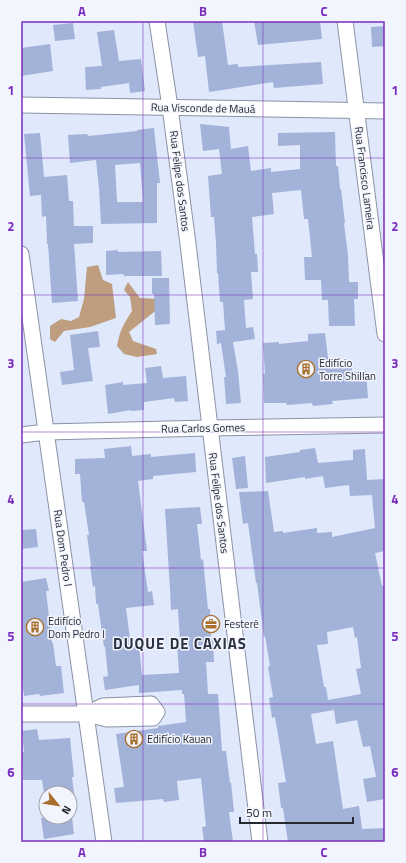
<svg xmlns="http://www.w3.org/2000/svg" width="406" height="863" font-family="'Titillium Web',sans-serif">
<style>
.forest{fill:#be9e7e}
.building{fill:#a2b2d9;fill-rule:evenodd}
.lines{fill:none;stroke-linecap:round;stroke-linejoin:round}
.minor-casing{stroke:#8b92a4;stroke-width:17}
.minor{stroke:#fff;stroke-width:15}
.grid{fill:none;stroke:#7b2cbf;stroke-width:1;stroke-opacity:0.55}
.labels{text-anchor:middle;stroke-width:3;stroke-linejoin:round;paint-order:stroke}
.street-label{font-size:11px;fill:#25282f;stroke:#f2f5fe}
.poi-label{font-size:11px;fill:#25282f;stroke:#f2f5fe;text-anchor:start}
.district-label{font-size:15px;font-weight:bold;letter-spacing:1px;fill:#2b3140;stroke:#f2f5fe}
.neatline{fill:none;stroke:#7b2cbf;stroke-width:1.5}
.grid-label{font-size:13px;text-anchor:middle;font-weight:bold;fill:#7b2cbf}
</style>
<rect width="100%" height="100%" fill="#e0e8fc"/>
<!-- forest -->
<g class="forest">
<path d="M98,265L103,280L112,284L116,318L90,327L64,331L55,342L50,339V326L61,319L71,321L79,317L84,299L87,267Z"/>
<path d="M128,282L140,298L160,299L159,308L129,332L133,341L156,349L157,354L137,357L124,354L117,346C120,330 123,325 132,311L130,297L124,290Z"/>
</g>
<!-- building -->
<g class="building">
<path d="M193,21H222L228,65L238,64V67L321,62L323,84L274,88L273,82L209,92L205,56L198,57Z"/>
<path d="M254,21H320L322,39L258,45Z"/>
<path d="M73,23L75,39L55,41L53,25Z"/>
<path d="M385,26V46L372,47L371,27Z"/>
<path d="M114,30L119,61L141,59L145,91L130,93L129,83L101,87V89L86,90L85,67L102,66L97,32Z"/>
<path d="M50,44L53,71L21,76V48Z"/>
<path d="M200,124L229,127L231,149L248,146L251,171L271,168V172L300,169V145L278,146V133L335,132L336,166H338L340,189H341L345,223H344L348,255L349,282H358V299H354L355,326H329L328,300H322L321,280H305L304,257H312L308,219H304L301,190L272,193L274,214L252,217L255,254H257L258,272H251L253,299L244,300L246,328L253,327L255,339L233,342L238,371L241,403L226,404L224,377H226L221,343L217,344L216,331L225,330L223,302H220L218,273H217L216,243L214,217H211L208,176L222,174L219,149L203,151Z"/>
<path d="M154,128L160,183H157V223L101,224L99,189L96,160L70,163L68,135L87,134L88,136L137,131V130ZM140,163L143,202H117L115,165Z"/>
<path d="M40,133L44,177L67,175L69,201H73L74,226H93V243L74,244L78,301L52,303L48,244H47L46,216L42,217L41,195L30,196L24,134Z"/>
<path d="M118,250V252L161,251L162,276H124L123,274L106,275V251Z"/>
<path d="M152,278H169L170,324L155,325L154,294H152Z"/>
<path d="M98,331L100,347L88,348L93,381L62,385L60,372L74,370L70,335Z"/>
<path d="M325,333L329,366L352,365V372L366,371L368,398L332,401L333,404L313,406L312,403L287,405L286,403H264L263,374H265L263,343L279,342V344L308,341V334Z"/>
<path d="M161,366L163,378L186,376L188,401L175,402L174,398L144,402V410L131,411V410L108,414L105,385L123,382V385L147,383L145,368Z"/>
<path d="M131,446L132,456L151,454V457L195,453L196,472L153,476V479L138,481L147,551H142L148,592L152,591L154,605L126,608L131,646L139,645L142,675L179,673L177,642H180L178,609L171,610L170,590L165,509L200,507L202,524H197L201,560L203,559L208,609H210L211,639H213L214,662H206L208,694H218L222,751H226L230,783L231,782L234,812H229L233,842H204L202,827L206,826L201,778L177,781L179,800L164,802L163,799L116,803L114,788L124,787L116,734L158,728V726L186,722L184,694H182V690L139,693V685L105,690L103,677L108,676L105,646L104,647L98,604H96L95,586L93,587L90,566H91L87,535H89L84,502H82L80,474H75V459L105,458L104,449Z"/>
<path d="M315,448L318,463L353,460V450L365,449L367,480L384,479L385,492V539H384L385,551L375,553L382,586H385V799L367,802L363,779L376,777L370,746L363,747L357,720L336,724L334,710L311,714L316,744L333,741L343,809L359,806L362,829L385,828V842H288L283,808H281L278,783L286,782L275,717L272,718L269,698L273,697L268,667L270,666L265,636L264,637L261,614L257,583H256L248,523L243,524L239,492L268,491L274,532L283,531V533L317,528V533L332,532V537L375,528L372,495L350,496L349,485L325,488L323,476L305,479V477L266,483L265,457L300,452V450ZM353,627L355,638L357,637L361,668L356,669L361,694L328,700L326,687H324L317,645L328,644L327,632Z"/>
<path d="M245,456L248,488L236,489L232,458Z"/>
<path d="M36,529L38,547L21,549V530Z"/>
<path d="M46,578L49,591H46L52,643H53L56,666H61L64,693L40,696L39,694L24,696L21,673V622L22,621L21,609V582Z"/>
<path d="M37,729L39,740L70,738L74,777H72L74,793H44L42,780H23L22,752H24L22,731Z"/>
<path d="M50,817H72L74,834L44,839L41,818Z"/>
</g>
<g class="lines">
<defs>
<g id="minor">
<path d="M157,21L170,107L188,244L260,842"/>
<path d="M345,21L385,334"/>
<path d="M21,105L385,111"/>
<path d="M21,254L104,842"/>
<path d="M21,435L46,432L209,428L385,425"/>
<path d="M21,714H86L107,719L153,718L157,712L151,704L103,706L86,714"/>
</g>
</defs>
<!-- minor casing -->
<use href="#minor" class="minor-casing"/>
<!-- minor -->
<use href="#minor" class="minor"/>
</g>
<!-- grid -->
<path class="grid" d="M143,21V842M263,21V842M21,158H385M21,295H385M21,432H385M21,568H385M21,704H385"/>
<!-- icons -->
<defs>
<symbol id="building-ring" viewBox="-11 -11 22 22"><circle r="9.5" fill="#f2f5fe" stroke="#a9702e" stroke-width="1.5"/><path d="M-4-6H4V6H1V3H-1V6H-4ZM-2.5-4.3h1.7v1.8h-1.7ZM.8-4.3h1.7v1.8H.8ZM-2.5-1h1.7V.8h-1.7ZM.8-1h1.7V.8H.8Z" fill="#a9702e"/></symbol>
<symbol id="office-ring" viewBox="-11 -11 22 22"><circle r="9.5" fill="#f2f5fe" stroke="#a9702e" stroke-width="1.5"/><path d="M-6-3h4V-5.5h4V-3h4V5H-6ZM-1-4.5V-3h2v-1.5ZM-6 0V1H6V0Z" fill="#a9702e"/></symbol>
</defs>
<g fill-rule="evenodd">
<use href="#building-ring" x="296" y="359" width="20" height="20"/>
<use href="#office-ring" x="201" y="614" width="20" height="20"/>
<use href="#building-ring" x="25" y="617" width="20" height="20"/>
<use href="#building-ring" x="124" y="729" width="20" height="20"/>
</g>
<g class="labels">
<!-- street labels -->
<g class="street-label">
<text transform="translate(203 108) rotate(1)" y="4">Rua Visconde de Mauá</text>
<text transform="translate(365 178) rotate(83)" y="4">Rua Francisco Lameira</text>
<text transform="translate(180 181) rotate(83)" y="4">Rua Felipe dos Santos</text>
<text transform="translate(203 428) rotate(-1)" y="4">Rua Carlos Gomes</text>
<text transform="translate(219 503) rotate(83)" y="4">Rua Felipe dos Santos</text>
<text transform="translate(63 548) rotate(82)" y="4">Rua Dom Pedro I</text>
</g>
<!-- poi labels -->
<g class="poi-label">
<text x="319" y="367">Edifício<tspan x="319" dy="13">Torre Shillan</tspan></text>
<text x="48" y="625">Edifício<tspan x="48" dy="13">Dom Pedro I</tspan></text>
<text x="224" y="628">Festerê</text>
<text x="147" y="743">Edifício Kauan</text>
</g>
<!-- district labels -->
<g class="district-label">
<text x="180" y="649">DUQUE DE CAXIAS</text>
</g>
</g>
<!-- border -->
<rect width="406" height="863" fill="none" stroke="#f2f5fe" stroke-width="44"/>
<!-- north arrow -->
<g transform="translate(58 805) rotate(120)"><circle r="19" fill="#f2f5fe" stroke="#a0a3ab"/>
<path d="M0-3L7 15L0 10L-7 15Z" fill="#a9702e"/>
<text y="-6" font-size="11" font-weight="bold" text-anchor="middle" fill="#25282f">N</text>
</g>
<!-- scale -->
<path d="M240 817v6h113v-6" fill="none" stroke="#25282f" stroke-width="2"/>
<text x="246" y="817" font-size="12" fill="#25282f" stroke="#f2f5fe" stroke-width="3" paint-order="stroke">50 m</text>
<rect x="22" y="22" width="362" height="819" class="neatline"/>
<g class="grid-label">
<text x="82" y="16">A</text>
<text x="203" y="16">B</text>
<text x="324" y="16">C</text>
<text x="11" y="95">1</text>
<text x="395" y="95">1</text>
<text x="11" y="231">2</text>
<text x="395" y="231">2</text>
<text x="11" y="368">3</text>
<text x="395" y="368">3</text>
<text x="11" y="504">4</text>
<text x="395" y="504">4</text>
<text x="11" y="641">5</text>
<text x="395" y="641">5</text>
<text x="11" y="777">6</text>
<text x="395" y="777">6</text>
<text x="82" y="857">A</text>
<text x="203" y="857">B</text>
<text x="324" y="857">C</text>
</g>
</svg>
